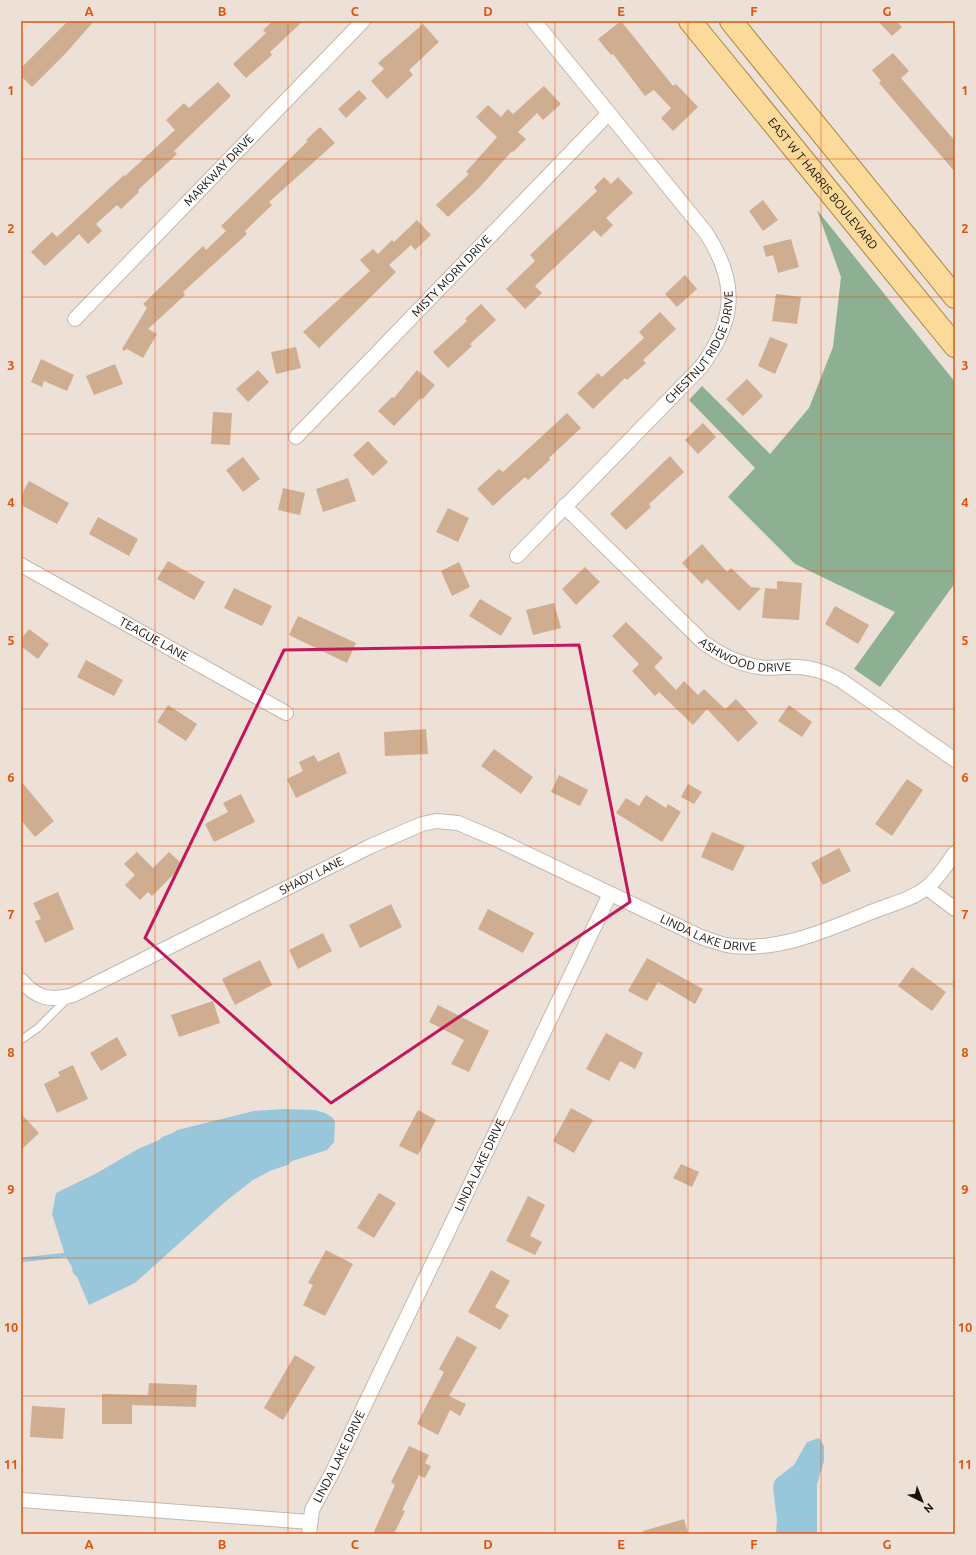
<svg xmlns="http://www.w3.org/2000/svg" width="976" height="1555" font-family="Ubuntu,sans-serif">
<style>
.forest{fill:#8eb092}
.water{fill:#98c6da}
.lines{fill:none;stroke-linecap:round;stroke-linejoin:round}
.stream{stroke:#98c6da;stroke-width:4.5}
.building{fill:#cead90}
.lane-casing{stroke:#c4b8ae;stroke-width:9}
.street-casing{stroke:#c4b8ae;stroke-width:16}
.primary-casing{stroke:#a9843d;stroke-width:24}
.lane{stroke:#fff;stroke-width:7}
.street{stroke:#fff;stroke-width:14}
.primary{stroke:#fbda9a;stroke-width:22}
.marked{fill:none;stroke:#c2185b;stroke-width:3;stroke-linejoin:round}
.grid{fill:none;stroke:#dd550c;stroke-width:1;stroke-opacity:0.55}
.labels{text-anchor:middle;stroke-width:3;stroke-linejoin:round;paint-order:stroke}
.street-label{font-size:12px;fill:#15110e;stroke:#ede0d6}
.neatline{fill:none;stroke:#dd550c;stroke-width:1.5}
.grid-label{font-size:13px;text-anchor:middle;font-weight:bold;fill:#dd550c}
</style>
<rect width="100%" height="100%" fill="#ede0d6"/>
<!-- forest -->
<path class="forest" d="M817,210L955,382V583L880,687L854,669L895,612L795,564L728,497L755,468L689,400L702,386L770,454L809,408L833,347L841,277Z"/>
<!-- water -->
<g class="water">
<path d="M284,1109L315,1110L325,1113L333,1118L335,1122L334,1142L327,1150L292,1161L288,1165L272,1170L253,1180L226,1201L135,1283L89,1305L77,1277L73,1273L72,1267L65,1255L52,1214L56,1193L97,1173L138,1149L159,1140L162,1137L173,1133L177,1130L254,1111Z"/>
<path d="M819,1438L824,1446V1461L817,1484V1534H776L777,1520L773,1488L774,1482L777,1478L794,1465L807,1442Z"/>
</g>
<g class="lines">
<!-- stream -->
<path class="stream" d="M21,1260L65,1255L69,1252"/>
</g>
<!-- building -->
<g class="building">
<path d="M68,21H94L66,53L32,87L21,76V68Z"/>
<path d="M273,21H303L270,52L272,55L246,78L233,64L266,33L263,30Z"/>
<path d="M621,21L673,86L676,84L698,107L673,131L661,118L671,108L654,90L645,96L613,54L611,55L598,39Z"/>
<path d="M878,21H896L902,27L892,36Z"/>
<path d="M423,24L439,42L409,70L413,75L387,99L371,81L384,69L378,63Z"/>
<path d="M893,53L909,71L901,78L955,141V172L879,83L881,81L872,70Z"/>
<path d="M218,82L231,96L174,151L177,154L138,190L139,192L121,209L117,205L96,224L102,231L88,244L79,234L45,266L31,252L52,232L57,237L124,175L125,176L175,130L166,120L184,103L189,108Z"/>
<path d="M544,86L561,104L543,120L537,113L518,132L526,139L513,152L512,151L479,188L448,217L436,205L469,174L466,172L497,137L476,117L488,105L501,117L508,109L513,114Z"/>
<path d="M359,90L367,98L346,118L338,109Z"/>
<path d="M320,127L335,143L269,202L272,205L245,231L247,234L183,292L185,295L148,329L157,334L143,358L127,349L124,351L122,349L147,308L143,304L203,246L206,250L226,231L221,226L308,141L306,140Z"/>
<path d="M604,177L611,184L618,177L633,193L606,218L613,225L601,237L594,230L535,286L542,293L525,309L506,289L535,261L530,255L597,191L594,187Z"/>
<path d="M763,200L778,220L763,231L749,211Z"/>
<path d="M417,220L431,235L415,250L411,245L389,265L396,272L319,348L303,332L370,271L360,260L373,249L378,254L392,240L394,242Z"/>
<path d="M791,239L799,267L778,273L773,255L766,257L763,246Z"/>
<path d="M685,275L697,289L677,307L665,294Z"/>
<path d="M776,294L801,297L797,324L772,321Z"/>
<path d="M481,304L496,320L470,344L472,346L448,368L433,352L467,321L465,319Z"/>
<path d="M660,312L676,329L643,360L646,363L627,380L625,378L593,409L577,393L598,373L602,377L644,338L639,332Z"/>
<path d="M770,337L788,344L775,374L758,366Z"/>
<path d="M296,347L301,368L276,374L271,352Z"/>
<path d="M41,359L74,375L67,391L44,381L42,387L31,382Z"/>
<path d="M115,364L123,384L94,395L86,376Z"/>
<path d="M258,370L269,382L248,402L236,389Z"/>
<path d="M417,370L435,385L423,399L421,398L394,426L378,411L392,397L394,398Z"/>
<path d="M747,379L763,396L743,416L726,399Z"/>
<path d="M213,412L232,413L230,445L211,444Z"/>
<path d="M567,413L581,428L549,458L550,460L528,480L525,477L493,506L477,489L499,469L503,472Z"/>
<path d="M703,423L716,437L698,454L685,440Z"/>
<path d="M368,441L388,462L373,476L353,455Z"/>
<path d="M670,456L684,472L649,504L651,507L626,530L610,514Z"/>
<path d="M243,457L260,479L243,492L226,470Z"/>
<path d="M348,478L356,501L323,512L316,489Z"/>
<path d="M29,481L69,503L57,524L21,505V496Z"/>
<path d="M283,488L305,493L300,515L278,510Z"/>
<path d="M448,508L469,518L458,542L436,532Z"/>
<path d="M98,517L138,539L129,556L89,534Z"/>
<path d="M702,544L727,572L731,568L751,587L761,588L739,611L707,579L702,584L682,563Z"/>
<path d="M168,561L205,582L194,600L157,579Z"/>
<path d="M459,562L470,587L452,596L441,571Z"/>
<path d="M585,567L600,582L576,605L562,589Z"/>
<path d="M777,581L802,583L799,620L762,618L765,588L777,589Z"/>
<path d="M234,588L272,606L262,626L224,608Z"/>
<path d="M480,599L512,618L501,636L469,616Z"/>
<path d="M554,603L561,628L533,635L526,610Z"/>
<path d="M835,606L869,625L858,644L825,624Z"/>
<path d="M298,616L356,643L347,663L289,635Z"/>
<path d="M626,622L663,658L654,667L676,690L684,681L698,695L704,689L725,709L736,699L758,723L738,742L707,709L693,725L659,692L655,696L632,671L639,664L612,636Z"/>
<path d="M29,629L49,644L38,659L21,646V639Z"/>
<path d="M86,660L123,680L114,696L77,677Z"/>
<path d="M168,705L197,724L186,741L157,722Z"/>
<path d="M789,705L812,722L802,737L778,721Z"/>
<path d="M426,729L428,754L385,756L384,732Z"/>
<path d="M494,749L533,777L521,794L481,766Z"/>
<path d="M339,752L347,773L296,798L287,779L303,771L299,762L314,755L318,762Z"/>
<path d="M559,775L588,790L580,806L551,792Z"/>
<path d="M907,779L923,790L892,836L875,824Z"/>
<path d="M21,781L54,821L35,837L21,820Z"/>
<path d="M688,784L702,792L694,804L681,797Z"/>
<path d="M241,794L255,822L214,842L205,824L228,812L223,803Z"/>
<path d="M646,795L666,808L668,804L681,812L662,842L616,813L626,798L639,806Z"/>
<path d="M712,832L745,846L733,871L701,857Z"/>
<path d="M839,848L851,871L823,885L811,863Z"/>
<path d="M137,852L153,868L169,852L183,865L152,896L148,892L140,900L125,885L135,875L124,864Z"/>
<path d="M58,892L74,929L45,943L35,921L41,919L33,903Z"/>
<path d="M391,904L402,927L360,948L349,925Z"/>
<path d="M488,909L534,933L523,953L478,929Z"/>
<path d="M323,933L332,951L298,969L289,950Z"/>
<path d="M647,958L703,989L695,1004L658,982L647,1001L628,991Z"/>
<path d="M260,960L272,985L235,1005L222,979Z"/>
<path d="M912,967L946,992L932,1011L898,986Z"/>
<path d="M213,1001L220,1023L179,1037L171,1015Z"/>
<path d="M438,1005L489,1031L469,1072L451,1064L464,1040L429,1022Z"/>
<path d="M606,1033L643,1053L635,1069L620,1061L609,1081L586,1069Z"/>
<path d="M117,1037L127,1055L101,1071L90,1053Z"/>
<path d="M73,1065L88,1099L57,1113L44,1084L60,1076L58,1072Z"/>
<path d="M571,1108L593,1120L574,1153L553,1141Z"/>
<path d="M418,1110L436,1120L418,1155L399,1146Z"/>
<path d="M21,1114L39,1133L21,1150Z"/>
<path d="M681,1164L699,1172L692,1187L673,1178Z"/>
<path d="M379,1193L396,1203L374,1238L357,1228Z"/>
<path d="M528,1196L545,1205L530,1236L542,1242L535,1255L506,1241Z"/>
<path d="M326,1250L353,1264L325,1316L303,1305L313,1285L308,1283Z"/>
<path d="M491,1270L510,1281L495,1307L509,1315L500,1330L468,1312Z"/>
<path d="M457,1336L477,1347L449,1396L466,1404L460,1416L450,1410L438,1435L417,1424L444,1372L439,1369Z"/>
<path d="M295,1355L315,1367L283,1420L264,1408Z"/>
<path d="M149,1383L197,1385L196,1407L132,1405V1424H102V1394L148,1395Z"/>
<path d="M32,1406L65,1408L63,1439L30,1437Z"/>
<path d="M409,1446L429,1455L425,1463L431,1466L425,1478L419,1475L402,1510L405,1511L394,1534H373L395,1485L391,1482Z"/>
<path d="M684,1519L688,1534H644L643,1531Z"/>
</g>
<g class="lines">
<defs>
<path id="lane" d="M21,1040L38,1028L67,999"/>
<g id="street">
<path id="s1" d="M75,319L363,21"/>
<path id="s2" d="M296,437L608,114"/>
<path id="s3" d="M564,506L704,643C721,655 738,664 759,667C768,669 776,667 784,667C806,666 823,670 842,681L955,760"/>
<path id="s4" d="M517,556L701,367C736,320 738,282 706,233L534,21"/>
<path id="s5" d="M21,565L286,713"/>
<path d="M927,888L955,909"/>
<path id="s6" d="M21,980C37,999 50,1001 73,995L371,846L422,824L436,821L458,823L498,840L701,937C711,940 722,945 733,946C782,951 829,929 874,911C891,904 911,900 926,888C938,879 946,865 955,853"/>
<path d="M21,1500L310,1522"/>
<path id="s7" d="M309,1534L312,1510L333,1471L610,894"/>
</g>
<g id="primary">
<path id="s8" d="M690,21L955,346"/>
<path d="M731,21L955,297"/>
</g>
</defs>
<!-- lane casing -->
<use href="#lane" class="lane-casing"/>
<!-- street casing -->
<use href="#street" class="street-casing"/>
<!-- primary casing -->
<use href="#primary" class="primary-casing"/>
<!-- lane -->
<use href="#lane" class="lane"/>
<!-- street -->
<use href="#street" class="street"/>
<!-- primary -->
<use href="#primary" class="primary"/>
</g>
<!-- marked area -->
<path class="marked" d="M579,645L630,902L331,1103L145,938L284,650Z"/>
<!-- grid -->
<path class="grid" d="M155,21V1534M288,21V1534M421,21V1534M555,21V1534M688,21V1534M821,21V1534M21,159H955M21,297H955M21,434H955M21,571H955M21,709H955M21,846H955M21,984H955M21,1121H955M21,1258H955M21,1396H955"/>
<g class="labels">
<!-- street labels -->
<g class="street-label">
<text dy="4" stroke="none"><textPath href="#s1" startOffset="207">MARKWAY DRIVE</textPath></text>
<text dy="4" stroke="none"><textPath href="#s8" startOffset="210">EAST W T HARRIS BOULEVARD</textPath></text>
<text dy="4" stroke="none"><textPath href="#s2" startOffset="224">MISTY MORN DRIVE</textPath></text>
<text dy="4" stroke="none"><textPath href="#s4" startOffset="281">CHESTNUT RIDGE DRIVE</textPath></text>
<text dy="4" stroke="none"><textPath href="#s5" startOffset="152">TEAGUE LANE</textPath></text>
<text dy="4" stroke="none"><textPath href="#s3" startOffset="240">ASHWOOD DRIVE</textPath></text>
<text dy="4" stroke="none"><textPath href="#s6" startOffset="325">SHADY LANE</textPath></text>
<text dy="4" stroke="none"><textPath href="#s6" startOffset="758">LINDA LAKE DRIVE</textPath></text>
<text dy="4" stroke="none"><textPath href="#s7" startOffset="408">LINDA LAKE DRIVE</textPath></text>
<text dy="4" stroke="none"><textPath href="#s7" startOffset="84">LINDA LAKE DRIVE</textPath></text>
</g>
</g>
<!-- border -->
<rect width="976" height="1555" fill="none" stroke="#ede0d6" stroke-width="44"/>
<!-- north arrow -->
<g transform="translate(922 1501) rotate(137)" stroke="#ede0d6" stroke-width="3" paint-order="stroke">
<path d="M0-3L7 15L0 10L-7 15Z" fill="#15110e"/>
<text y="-6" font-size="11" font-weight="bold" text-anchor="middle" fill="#15110e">N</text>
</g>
<rect x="22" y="22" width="932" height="1511" class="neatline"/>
<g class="grid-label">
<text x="89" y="16">A</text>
<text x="222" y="16">B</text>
<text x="355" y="16">C</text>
<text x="488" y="16">D</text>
<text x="621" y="16">E</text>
<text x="754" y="16">F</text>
<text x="887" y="16">G</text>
<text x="11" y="95">1</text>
<text x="965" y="95">1</text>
<text x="11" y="233">2</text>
<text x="965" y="233">2</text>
<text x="11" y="370">3</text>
<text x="965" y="370">3</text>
<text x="11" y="507">4</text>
<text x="965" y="507">4</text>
<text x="11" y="645">5</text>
<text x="965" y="645">5</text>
<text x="11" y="782">6</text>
<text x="965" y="782">6</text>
<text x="11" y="919">7</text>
<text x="965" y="919">7</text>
<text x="11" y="1057">8</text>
<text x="965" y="1057">8</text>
<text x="11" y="1194">9</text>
<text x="965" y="1194">9</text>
<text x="11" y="1332">10</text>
<text x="965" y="1332">10</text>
<text x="11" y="1469">11</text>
<text x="965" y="1469">11</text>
<text x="89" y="1549">A</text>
<text x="222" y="1549">B</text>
<text x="355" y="1549">C</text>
<text x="488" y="1549">D</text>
<text x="621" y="1549">E</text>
<text x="754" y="1549">F</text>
<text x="887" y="1549">G</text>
</g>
</svg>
